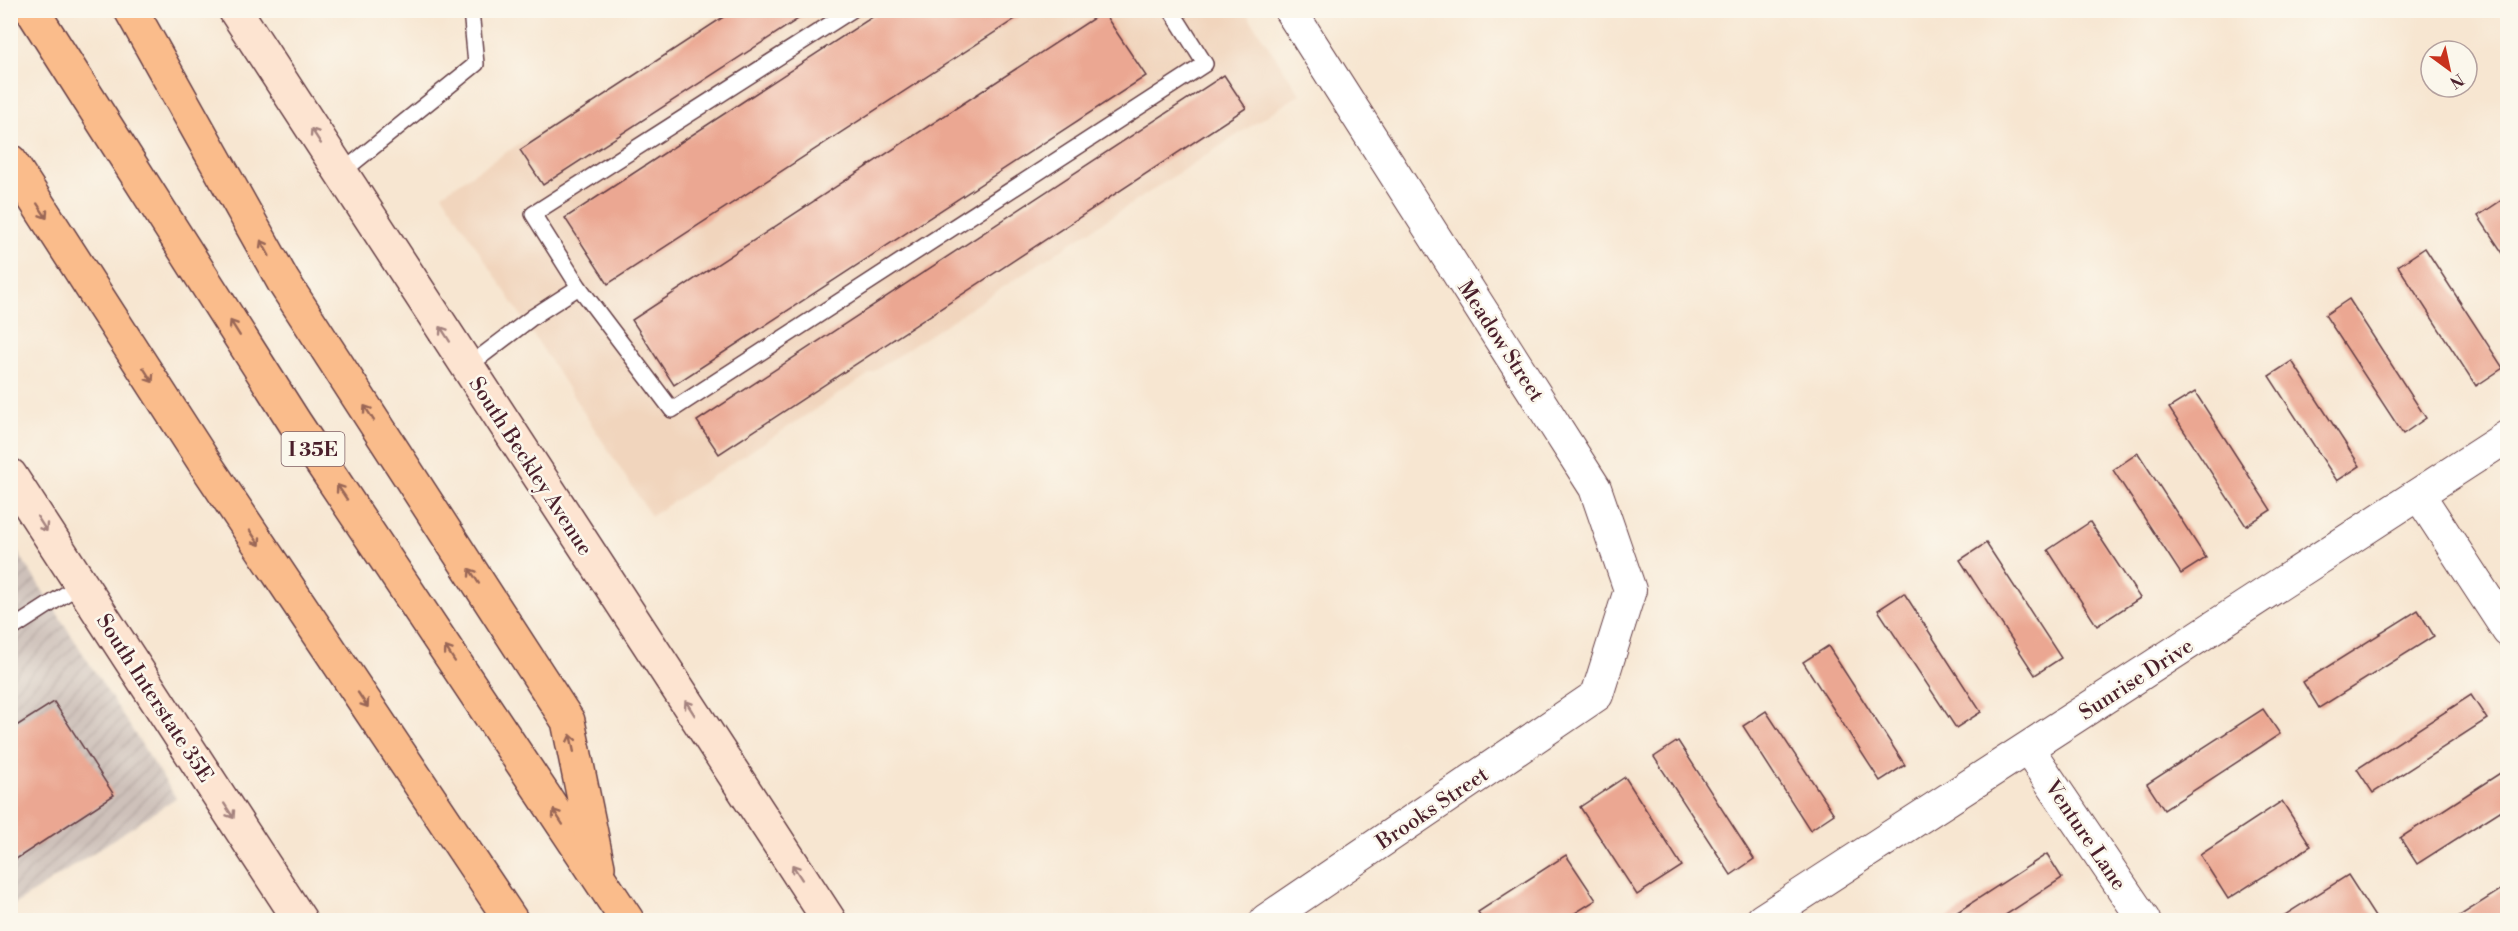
<svg xmlns="http://www.w3.org/2000/svg" width="2518" height="931" font-family="'Libre Bodoni',serif">
<style>
.built{fill:#f1d5bd}
.industrial{fill:url(#industrial-furrows)}
.building{fill:#eba792}
.lines{fill:none;stroke-linecap:round;stroke-linejoin:round}
.lane-casing{stroke:#643d44;stroke-width:18}
.street-casing{stroke:#643d44;stroke-width:34}
.secondary-casing{stroke:#643d44;stroke-width:36}
.highway-casing{stroke:#643d44;stroke-width:36}
.lane{stroke:#fff;stroke-width:15}
.street{stroke:#fff;stroke-width:32}
.secondary{stroke:#fde4d1;stroke-width:33}
.highway{stroke:#fabc8b;stroke-width:33}
.oneway{stroke:#a4827e}
.oneway2{stroke:#996656}
.labels{text-anchor:middle;stroke-width:5;stroke-linejoin:round;paint-order:stroke}
.shield{fill:#fbf7ec;stroke:#7f6065;stroke-width:1.5}
.shield-label{font-size:20px;font-weight:bold;fill:#4a1f2b}
.street-label{font-size:21px;fill:#4a1f2b;stroke:#fbf7ec}
</style>
<defs>
<pattern id="industrial-furrows" width="10" height="10" patternUnits="userSpaceOnUse" patternTransform="scale(1.5)"><rect width="10" height="10" fill="#cec1ba"/><path d="M-1 1l2-2M0 10L10 0M9 11l2-2" fill="none" stroke="#b2a5a0"/></pattern>
</defs>
<rect width="100%" height="100%" fill="#fbf7ec"/>
<filter id="ink" filterUnits="userSpaceOnUse"><feTurbulence type="fractalNoise" baseFrequency=".0167" numOctaves="2"/><feDisplacementMap in="SourceGraphic" scale="12" xChannelSelector="R" yChannelSelector="G"/><feConvolveMatrix kernelMatrix="1 2 1 2 8 2 1 2 1" color-interpolation-filters="sRGB"/></filter>
<filter id="wash" filterUnits="userSpaceOnUse"><feTurbulence type="fractalNoise" baseFrequency=".008" numOctaves="4" result="noise"/><feDisplacementMap in="SourceGraphic" scale="24" xChannelSelector="R" yChannelSelector="G"/><feGaussianBlur stdDeviation="1.35" result="paint"/><feColorMatrix in="noise" values="0 0 0 0 0 0 0 0 0 0 0 0 0 0 0 0 0 1.4 0 .05"/><feComposite in="paint" operator="in"/></filter>
<g filter="url(#wash)">
<rect width="100%" height="100%" fill="#f7e6d1"/>
<!-- built -->
<path class="built" d="M724,11H1245L1300,94L651,516L442,194Z"/>
<!-- industrial -->
<path class="industrial" d="M10,540L176,798L11,907H10Z"/>
<g id="blocks">
<!-- building -->
<g class="building">
<path d="M734,10H812L543,185L520,150Z"/>
<path d="M883,10H1029L608,284L565,218Z"/>
<path d="M1103,12L1146,76L674,385L632,320Z"/>
<path d="M1224,75L1246,108L719,454L697,421Z"/>
<path d="M2505,198L2508,201V261L2478,216Z"/>
<path d="M2425,248L2503,368L2476,386L2398,266Z"/>
<path d="M2349,299L2426,418L2403,434L2325,315Z"/>
<path d="M2292,361L2360,466L2337,481L2269,376Z"/>
<path d="M2195,392L2271,510L2246,526L2169,408Z"/>
<path d="M2138,453L2206,558L2181,574L2113,470Z"/>
<path d="M2090,522L2140,598L2097,626L2048,550Z"/>
<path d="M1986,543L2061,658L2035,675L1960,560Z"/>
<path d="M1904,593L1981,712L1956,728L1878,610Z"/>
<path d="M2418,610L2434,636L2319,708L2303,682Z"/>
<path d="M1828,646L1905,765L1880,781L1803,662Z"/>
<path d="M2471,695L2487,719L2373,793L2357,769Z"/>
<path d="M54,702L114,795L10,863V730Z"/>
<path d="M2263,709L2280,734L2164,810L2147,784Z"/>
<path d="M1766,711L1834,814L1810,830L1743,726Z"/>
<path d="M1678,741L1754,859L1731,875L1654,757Z"/>
<path d="M2508,768V806L2417,864L2400,838Z"/>
<path d="M1625,777L1682,866L1637,895L1580,807Z"/>
<path d="M2282,801L2311,846L2228,899L2200,855Z"/>
<path d="M2047,854L2062,878L1998,920H1945Z"/>
<path d="M1566,855L1596,900L1564,920H1483L1478,912Z"/>
<path d="M2348,875L2377,920H2277Z"/>
<path d="M2508,885V920H2453Z"/>
</g>
</g>
</g>
<g filter="url(#ink)">
<use href="#blocks" fill-opacity="0" stroke="#643d44" stroke-width="1.5"/>
<g class="lines">
<defs>
<g id="lane">
<path d="M852,10L533,214L579,287L672,410L1205,64L1171,10"/>
<path d="M341,173L476,64L471,10"/>
<path d="M467,367L534,316L579,287"/>
<path d="M10,630L81,584"/>
</g>
<g id="street">
<path d="M2419,495L2508,631"/>
<path d="M2028,749L2144,920"/>
<path d="M1266,920L1597,695L1630,590L1595,488L1290,10"/>
<path d="M1762,920L2508,436"/>
</g>
<g id="secondary">
<path d="M235,10L829,920"/>
<path d="M10,475L300,920"/>
</g>
<g id="highway">
<path d="M32,10L295,423L627,920"/>
<path d="M131,10L283,281L568,721L598,867"/>
<path d="M10,161L206,465L511,920"/>
</g>
</defs>
<!-- lane casing -->
<use href="#lane" class="lane-casing"/>
<!-- street casing -->
<use href="#street" class="street-casing"/>
<!-- secondary casing -->
<use href="#secondary" class="secondary-casing"/>
<!-- highway casing -->
<use href="#highway" class="highway-casing"/>
<!-- lane -->
<use href="#lane" class="lane"/>
<!-- street -->
<use href="#street" class="street"/>
<!-- secondary -->
<use href="#secondary" class="secondary"/>
<!-- highway -->
<use href="#highway" class="highway"/>
</g>
<!-- one-way arrows -->
<defs><path id="oneway-shaft" d="M-6 0H5M1.5-3L5.5 0L1.5 3" fill="none" stroke-width="1.6" stroke-linecap="round" stroke-linejoin="round" transform="scale(1.5)"/></defs>
<g class="oneway">
<use href="#oneway-shaft" transform="translate(316 136) rotate(-123)"/>
<use href="#oneway-shaft" transform="translate(445 334) rotate(-123)"/>
<use href="#oneway-shaft" transform="translate(42 524) rotate(57)"/>
<use href="#oneway-shaft" transform="translate(690 708) rotate(-123)"/>
<use href="#oneway-shaft" transform="translate(229 811) rotate(57)"/>
<use href="#oneway-shaft" transform="translate(797 872) rotate(-123)"/>
</g>
<g class="oneway2">
<use href="#oneway-shaft" transform="translate(42 211) rotate(57)"/>
<use href="#oneway-shaft" transform="translate(265 248) rotate(-119)"/>
<use href="#oneway-shaft" transform="translate(235 328) rotate(-122)"/>
<use href="#oneway-shaft" transform="translate(148 375) rotate(57)"/>
<use href="#oneway-shaft" transform="translate(369 413) rotate(-123)"/>
<use href="#oneway-shaft" transform="translate(342 492) rotate(-124)"/>
<use href="#oneway-shaft" transform="translate(255 538) rotate(56)"/>
<use href="#oneway-shaft" transform="translate(474 576) rotate(-123)"/>
<use href="#oneway-shaft" transform="translate(450 654) rotate(-123)"/>
<use href="#oneway-shaft" transform="translate(363 700) rotate(56)"/>
<use href="#oneway-shaft" transform="translate(572 743) rotate(-102)"/>
<use href="#oneway-shaft" transform="translate(558 817) rotate(-123)"/>
</g>
</g>
<g class="labels">
<!-- shield labels -->
<rect class="shield" x="281.5" y="432" width="63" height="34" rx="4.5"/>
<g class="shield-label">
<text x="313" y="456">I 35E</text>
</g>
<!-- street labels -->
<g class="street-label">
<text transform="translate(1501 341) rotate(57)" y="7">Meadow Street</text>
<text transform="translate(531 466) rotate(57)" y="7">South Beckley Avenue</text>
<text transform="translate(2136 679) rotate(-33)" y="7">Sunrise Drive</text>
<text transform="translate(155 698) rotate(57)" y="7">South Interstate 35E</text>
<text transform="translate(1432 808) rotate(-34)" y="7">Brooks Street</text>
<text transform="translate(2086 835) rotate(56)" y="7">Venture Lane</text>
</g>
</g>
<!-- margin -->
<rect width="2518" height="931" fill="none" stroke="#fbf7ec" stroke-width="36"/>
<!-- north arrow -->
<g transform="translate(2449 69) rotate(147)"><circle r="28" fill="#fbf7ec" stroke="#b4a19f" stroke-width="1.5"/>
<path d="M0-4.5L10 22L0 15L-10 22Z" fill="#c8321e"/>
<text y="-9" font-size="16" font-weight="bold" text-anchor="middle" fill="#4a1f2b">N</text>
</g>
</svg>
